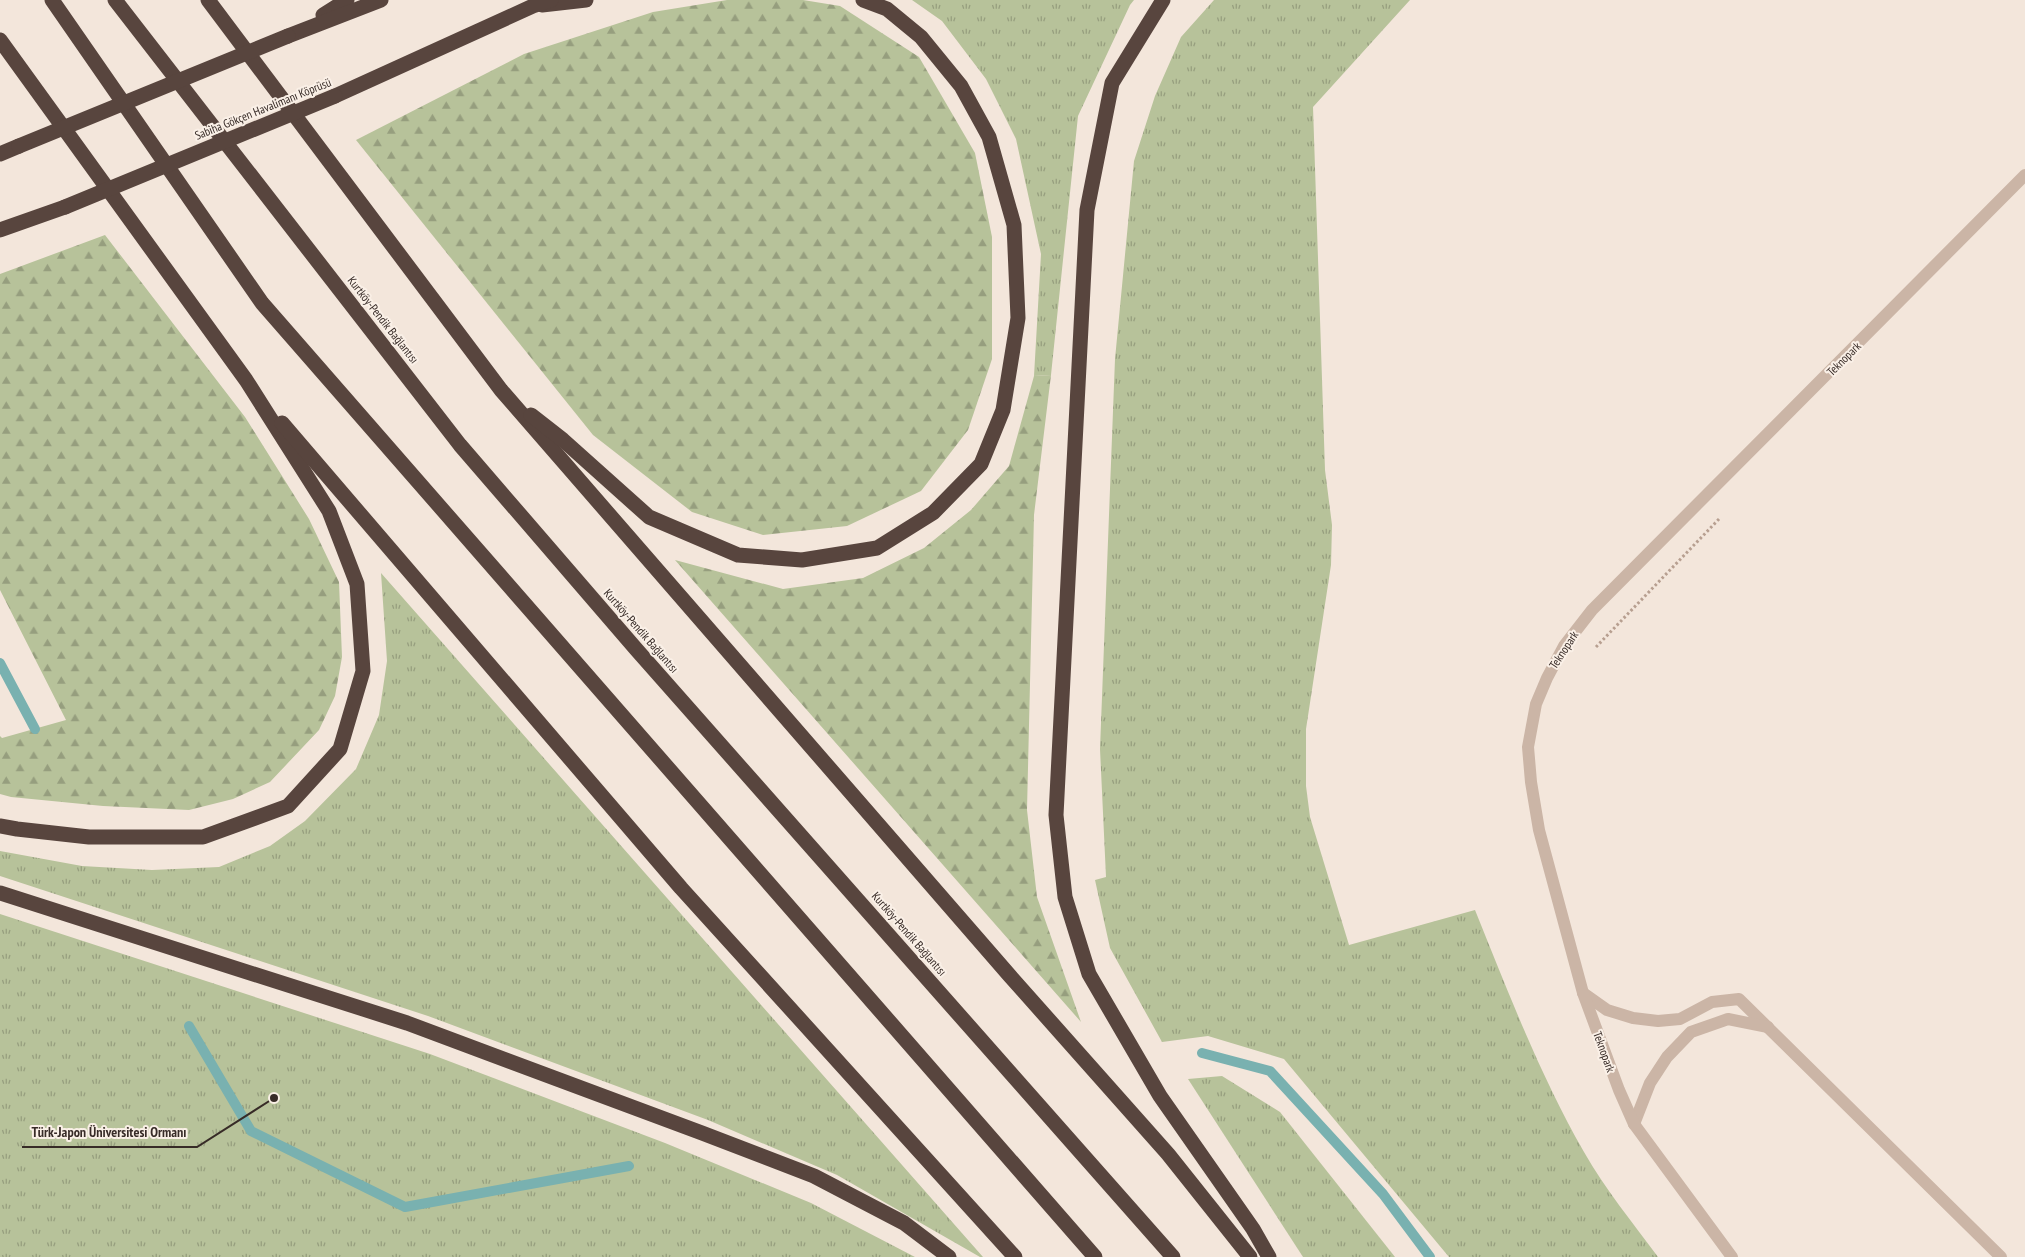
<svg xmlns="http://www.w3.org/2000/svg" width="2025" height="1257" font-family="'PT Sans Narrow',sans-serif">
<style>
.grass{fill:url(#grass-tufts)}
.forest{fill:url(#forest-firs)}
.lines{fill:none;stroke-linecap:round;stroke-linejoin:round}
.stream{stroke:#79b1b0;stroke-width:10}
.path{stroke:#b79f90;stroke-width:3;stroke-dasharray:2.5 2.5;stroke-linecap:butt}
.minor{stroke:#cbb5a6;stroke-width:12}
.highway{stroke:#58453e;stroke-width:15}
.highway-bridge{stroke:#58453e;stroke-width:15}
.labels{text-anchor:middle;stroke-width:4;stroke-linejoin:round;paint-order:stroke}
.street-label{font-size:12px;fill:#372b27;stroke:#faf0e7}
.leader{fill:none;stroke:#372b27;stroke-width:2}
.callout-dot{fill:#372b27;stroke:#faf0e7;stroke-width:2}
.callout-label{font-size:14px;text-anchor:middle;font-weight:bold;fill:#372b27;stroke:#faf0e7;stroke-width:4;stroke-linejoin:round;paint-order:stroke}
</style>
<defs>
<pattern id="grass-tufts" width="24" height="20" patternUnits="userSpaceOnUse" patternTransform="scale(1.25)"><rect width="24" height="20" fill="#b7c29a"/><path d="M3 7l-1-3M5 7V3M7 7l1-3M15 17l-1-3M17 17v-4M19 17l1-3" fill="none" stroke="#969e7e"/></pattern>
<pattern id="forest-firs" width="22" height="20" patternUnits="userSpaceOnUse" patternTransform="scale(1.25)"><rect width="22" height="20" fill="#b7c29a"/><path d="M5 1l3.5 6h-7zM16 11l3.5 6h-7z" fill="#969e7e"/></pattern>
</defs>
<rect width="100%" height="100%" fill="#f3e6db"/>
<!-- grass -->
<g class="grass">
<path d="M912,0H1134L1130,5L1078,116L1051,375L1034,376L1041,254L1016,139L986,79L942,21Z"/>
<path d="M1214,0H1410L1313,107L1325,470L1332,525L1331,565L1306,729V786L1310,817L1349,945L1475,910C1508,992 1540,1075 1584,1152C1605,1189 1633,1223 1658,1257H1449L1284,1059L1208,1036L1162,1042L1110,948L1095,880L1106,877L1100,749L1115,359L1134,161L1155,96L1181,37Z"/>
<path d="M381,573L983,1257H980L837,1175L708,1120L428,1016L0,876V851L82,866L152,870L219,867L270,846L305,821L356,769L379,715L387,661Z"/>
<path d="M0,914L430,1054L665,1143L811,1203L915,1257H0Z"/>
<path d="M1222,1076L1280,1112L1395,1257H1303L1188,1079Z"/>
</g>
<!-- forest -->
<g class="forest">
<path d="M727,0H803L840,6L919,57L975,153L992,237V359L968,430L921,491L847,526L763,535L692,512L593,435L356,140L524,54L653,12Z"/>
<path d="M105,235L245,417L309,519L339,582L342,657L335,696L319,730L270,782L233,799L189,810L103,806L11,797L0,794V736L2,738L66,720L0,590V274Z"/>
<path d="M1051,375L1034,515L1027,810L1037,897L1081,1022L675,560L783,589L863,578L924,548L971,510L1009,466L1034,376Z"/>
</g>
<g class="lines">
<!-- stream -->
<g class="stream">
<path d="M0,663L35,729"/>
<path d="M189,1026L251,1131L405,1207L629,1166"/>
<path d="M1202,1053L1270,1071L1383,1194L1430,1257"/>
</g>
<!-- path -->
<path class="path" d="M1596,647L1720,518"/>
<!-- minor -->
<g class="minor">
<path d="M1583,993L1607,1010L1633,1018L1658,1021L1680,1019L1712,1002L1739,999L2001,1257"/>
<path d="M1634,1124L1650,1083L1667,1057L1691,1032L1728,1019L1768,1027"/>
<path d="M1732,1257L1634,1124L1619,1090L1583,993L1539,830L1531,782L1528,747L1536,704L1547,678L1564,646L1592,610L2025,175"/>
</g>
<!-- highway -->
<g class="highway">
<path d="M52,0L262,303L1095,1257"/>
<path d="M115,0L460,445L636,649L1173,1257"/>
<path d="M208,0L501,390L1010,976L1168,1154L1250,1257"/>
<path d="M1163,0L1112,83L1087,210L1056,815L1065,897L1089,974L1160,1096L1253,1229L1269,1257"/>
<path d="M542,5L586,0"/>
<path d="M323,15L347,0"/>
<path d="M288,36L381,0"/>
<path d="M0,40L246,380L329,511L357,584L363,671L340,749L288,806L203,837H89L17,829L0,826"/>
<path d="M335,96L533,6L551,0"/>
<path d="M0,154L19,146"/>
<path d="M0,230L65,207"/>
<path d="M531,415L563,440L649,517L738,555L802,560L877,548L933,513L981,464L1003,410L1018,318L1014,225L989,137L961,86L921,37L887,9L863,0"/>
<path d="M282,423L681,888L1015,1257"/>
<path d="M0,893L407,1023L702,1133L814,1176L904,1223L949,1257"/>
</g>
<!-- highway-bridge -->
<g class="highway-bridge">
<path d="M19,146L288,36"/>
<path d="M65,207L335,96"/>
</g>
</g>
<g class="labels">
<!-- street labels -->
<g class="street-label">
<text transform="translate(263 109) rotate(-22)" y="4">Sabiha Gökçen Havalimanı Köprüsü</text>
<text transform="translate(383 320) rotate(52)" y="4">Kurtköy-Pendik Bağlantısı</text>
<text transform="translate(1844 359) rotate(-45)" y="4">Teknopark</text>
<text transform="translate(641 631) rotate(49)" y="4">Kurtköy-Pendik Bağlantısı</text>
<text transform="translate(1564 650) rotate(-57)" y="4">Teknopark</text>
<text transform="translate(909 934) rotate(49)" y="4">Kurtköy-Pendik Bağlantısı</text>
<text transform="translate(1604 1052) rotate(70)" y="4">Teknopark</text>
</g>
</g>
<!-- callouts -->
<path class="leader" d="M274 1098L197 1147H22"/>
<circle class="callout-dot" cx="274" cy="1098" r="5"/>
<g class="callout-label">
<text x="109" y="1137">Türk-Japon Üniversitesi Ormanı</text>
</g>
</svg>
